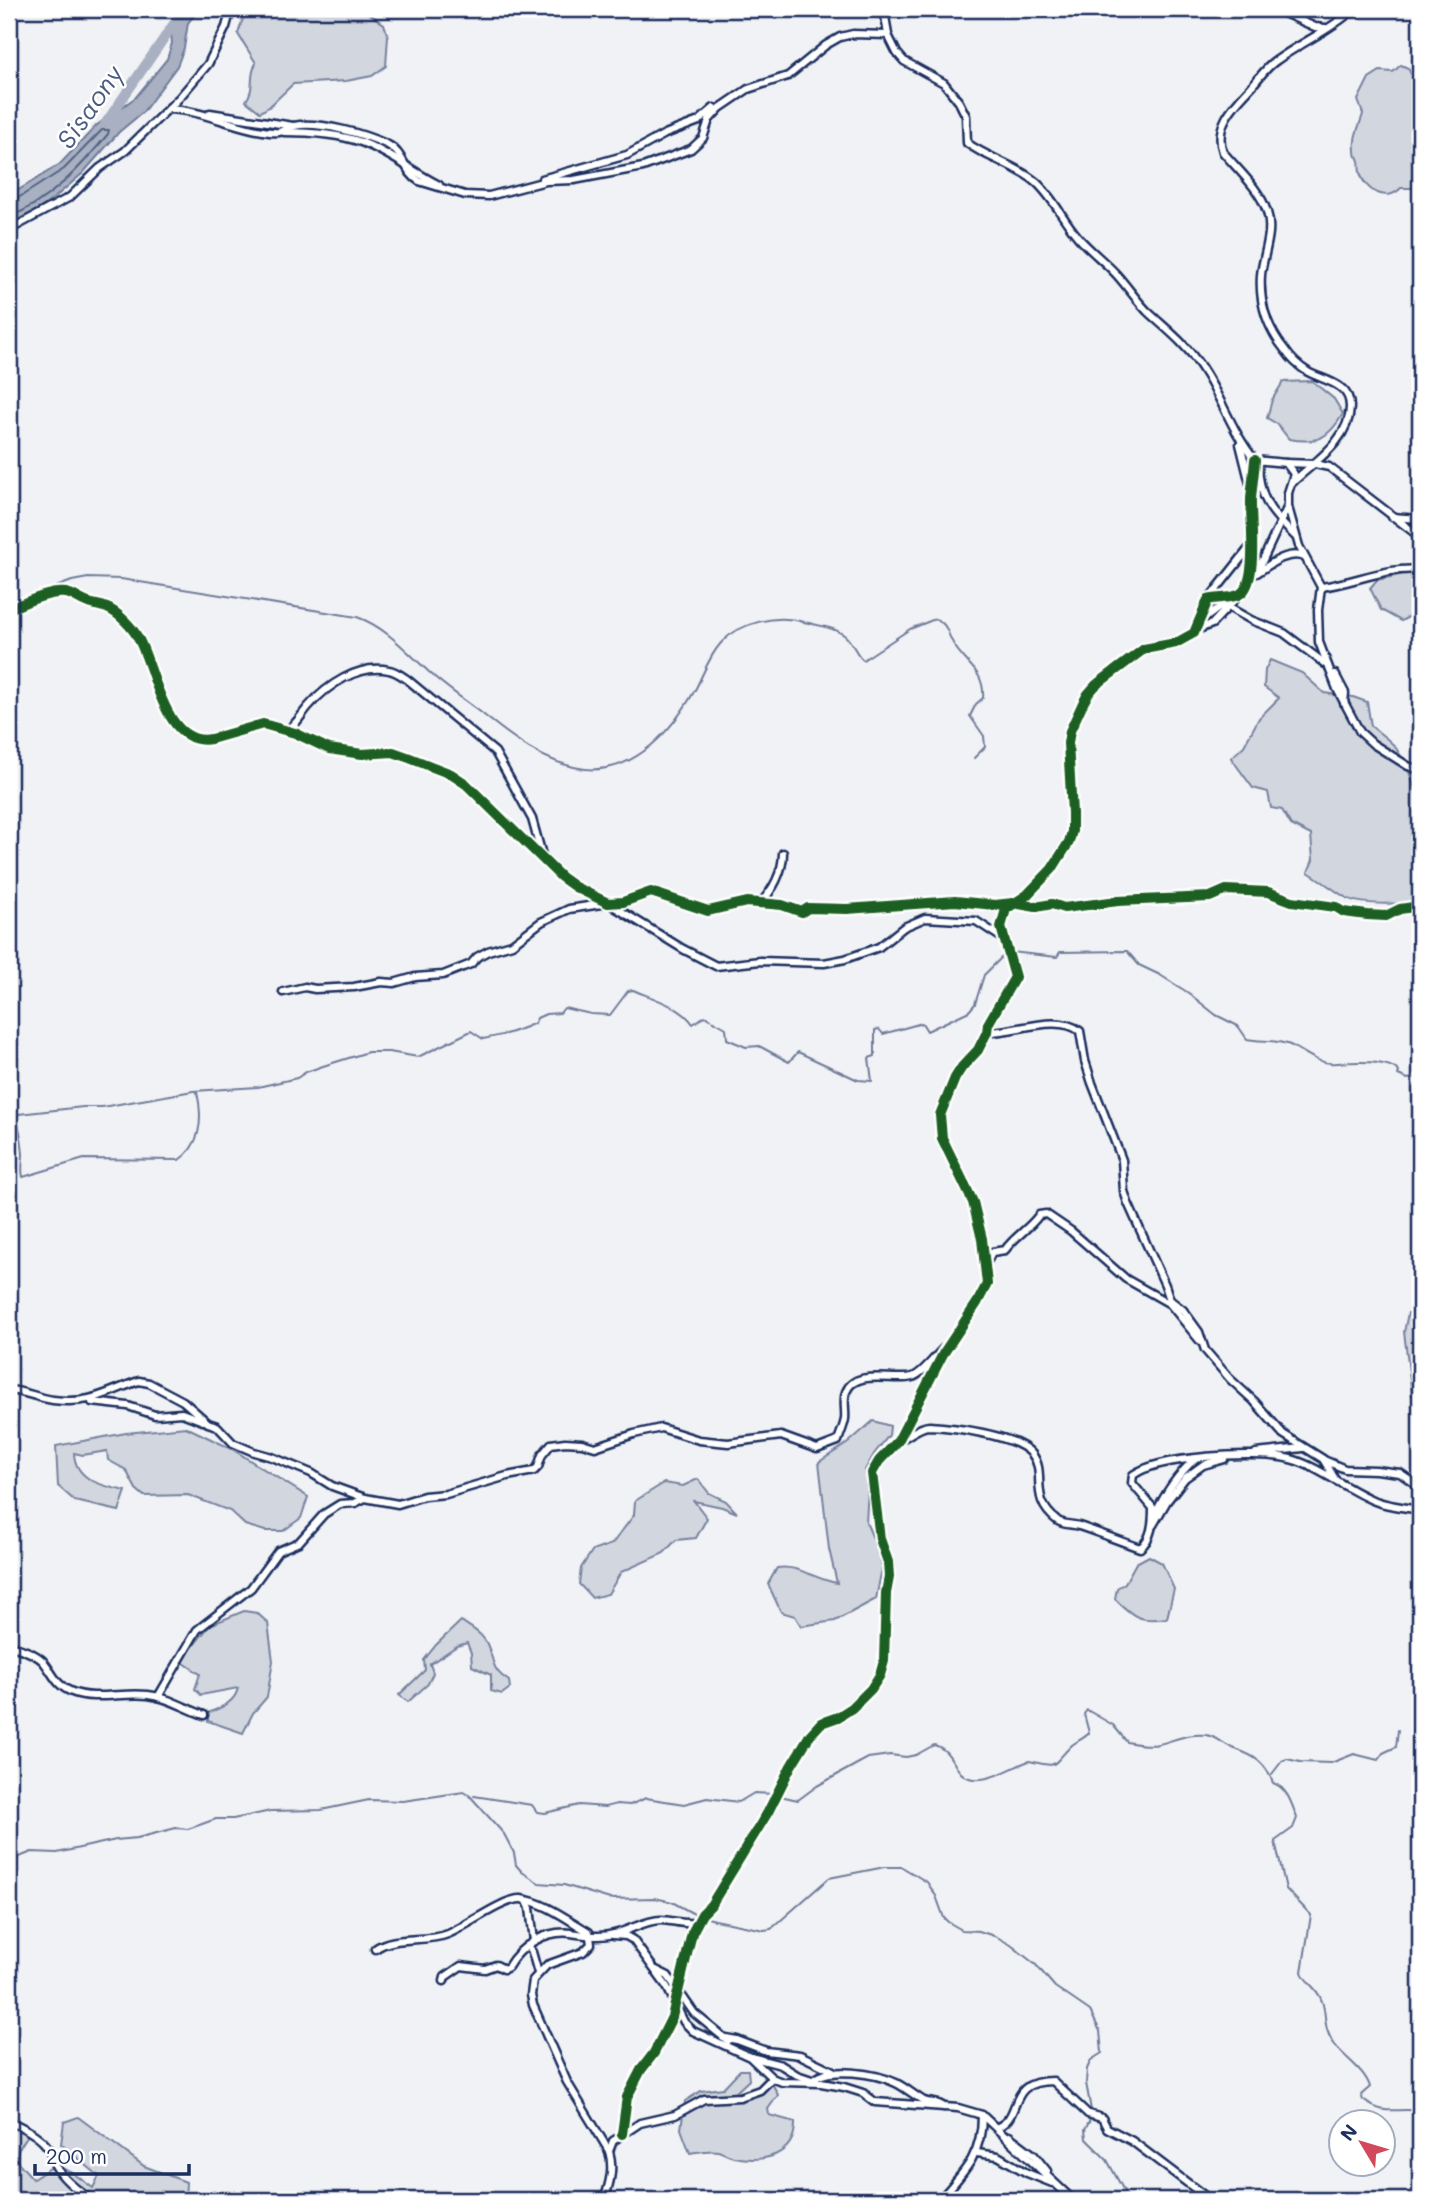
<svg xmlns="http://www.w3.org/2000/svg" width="1429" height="2209" font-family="Mali,sans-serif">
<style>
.green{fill:#d2d6df;stroke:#76829e;stroke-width:2}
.water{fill:#a8b0c2;stroke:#707c9a;stroke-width:2}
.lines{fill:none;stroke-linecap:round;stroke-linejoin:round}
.shore{stroke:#536386;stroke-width:2}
.stream{stroke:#707c9a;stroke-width:2}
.river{stroke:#a8b0c2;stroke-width:10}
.minor-casing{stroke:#1b2f5e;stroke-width:11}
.minor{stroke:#fff;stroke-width:6}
.cycleway-casing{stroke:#fff;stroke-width:15}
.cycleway{stroke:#1b5e20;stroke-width:10}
.labels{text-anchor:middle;stroke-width:5;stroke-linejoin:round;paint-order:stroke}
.water-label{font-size:26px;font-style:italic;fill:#4c5c81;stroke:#fff}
</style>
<rect width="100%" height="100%" fill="#f1f2f5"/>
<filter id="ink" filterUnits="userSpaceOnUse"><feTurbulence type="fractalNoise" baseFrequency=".0143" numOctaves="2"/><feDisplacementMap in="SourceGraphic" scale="14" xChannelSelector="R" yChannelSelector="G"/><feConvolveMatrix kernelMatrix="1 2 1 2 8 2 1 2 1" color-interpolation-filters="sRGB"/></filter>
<g filter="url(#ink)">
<!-- green -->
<g class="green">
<path d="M246,9H362L384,24L388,36L386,66L372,76L346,81L293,84L269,107L260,112L246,101C256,86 248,78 256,63L238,34Z"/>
<path d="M1401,65L1408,68L1411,74L1420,68V188H1401C1387,203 1364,191 1360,172C1359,169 1360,164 1359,161C1356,151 1356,162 1355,151C1353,136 1359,128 1363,114L1358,100L1369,78L1380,71L1393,72Z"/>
<path d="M1312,381L1334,399L1343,414C1328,439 1317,444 1289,439L1277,424L1267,418L1272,400L1283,382Z"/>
<path d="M1408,573L1420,576V611L1401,621L1381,610L1370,588L1377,580Z"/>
<path d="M1270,660L1302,673L1324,693L1353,697L1367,702L1371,726C1379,733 1390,740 1396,748C1427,793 1424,850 1416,902C1399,904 1359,906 1345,897C1332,889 1321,880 1308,872L1313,860L1311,835L1291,825L1282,810L1271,808L1268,792L1253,788L1231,758L1244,746L1259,718L1279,698L1264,687L1265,670Z"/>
<path d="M1420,1312V1392L1412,1395L1404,1332L1408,1313Z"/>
<path d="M873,1421L890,1426L889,1435L874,1454L865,1470L868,1488L866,1522L878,1550L882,1568L876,1599L835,1621L801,1626L795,1616L781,1612L768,1584L777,1568C797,1564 816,1580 837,1583L829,1549L819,1462L848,1443Z"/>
<path d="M186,1427L232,1449L308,1497L301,1518L283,1531H265L245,1525L230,1511L188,1495L144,1496L136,1489L126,1470L108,1460L107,1451L83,1455L74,1453C75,1480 102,1486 126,1491L119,1511L75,1501L58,1486L56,1446L126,1433Z"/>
<path d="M698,1479L709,1493L726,1501L737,1513L722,1507L694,1501L707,1518L696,1538L676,1540L664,1553L621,1572L608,1594L592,1598L579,1584L581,1568L592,1551L612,1544L634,1515L635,1501L664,1483L683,1486Z"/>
<path d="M1149,1556L1162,1563L1174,1589L1167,1618C1140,1622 1134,1618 1115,1599L1117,1588L1125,1583L1136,1563Z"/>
<path d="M244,1611L257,1613L268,1623L273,1661L267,1697L253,1713L243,1733L208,1721V1713C220,1708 235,1703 238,1688L201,1695L195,1689L200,1674L181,1661L210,1625Z"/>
<path d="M461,1621C470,1627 482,1633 487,1644C495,1661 490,1669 509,1681L510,1688L502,1694L491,1691V1675L472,1666L471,1653L467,1643L457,1646L430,1664L433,1673L428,1684L408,1702L399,1695L425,1670L424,1660L436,1645Z"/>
<path d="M740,2070H748L749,2080L734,2094L754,2090L770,2079L778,2095L768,2109L769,2115L795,2122C796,2156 763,2163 734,2157C728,2156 723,2152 718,2151C710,2149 698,2152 690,2153L681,2129L685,2101L701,2091L723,2088Z"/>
<path d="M78,2117L144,2166L186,2182L185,2199L188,2200H9V2122L30,2132L18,2150L17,2161L33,2179L55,2165L73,2173L93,2188L99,2176L61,2144L64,2122Z"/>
</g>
<!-- water -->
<path class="water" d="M171,9H199L188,23L184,48L177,66L143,112L119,132L83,173L53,199L28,217L9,224V196L60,164L97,125L136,97L167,59L172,43L170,25L175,14Z"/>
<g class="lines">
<!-- shore -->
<path class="shore" d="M9,201L15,200L64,169L102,130H109L108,134C81,167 49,202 9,217"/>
<!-- stream -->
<g class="stream">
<path d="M9,604L72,581L88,578L121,579L357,617C386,627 407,652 429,672C444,686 462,698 479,711C510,736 544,764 585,769C635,774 673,729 695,690C703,675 709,656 721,643C740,622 777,614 804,622C816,625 834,627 844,635C853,642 855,653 863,660L910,629L935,619C949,624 947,635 954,645C966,665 985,671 983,698L976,704L970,716L984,736L985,747L974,758"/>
<path d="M1011,952L1057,957L1060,952L1127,951L1139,965L1160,975L1187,992L1216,1015L1238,1026L1247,1039C1261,1042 1277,1039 1290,1045C1305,1052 1318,1065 1336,1063C1351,1062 1388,1059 1399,1072L1398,1075L1408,1079L1420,1076"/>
<path d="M14,1114C20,1126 22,1141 23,1154C23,1162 21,1169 23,1177L84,1159L179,1160C202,1144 203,1118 197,1092"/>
<path d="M9,1115L83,1107H102L193,1091L258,1087L297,1078L306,1072L323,1066L368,1052H389L418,1057L471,1031L483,1039C501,1036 518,1031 535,1023L537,1018L546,1014L560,1013L564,1008L591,1014L610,1015L628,991L633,990C652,998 681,1006 693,1024L705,1016L726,1028L727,1039L746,1047L759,1046L789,1062L798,1052L858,1080L872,1081L869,1058L875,1056V1030L879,1029L883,1034L922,1023L927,1031L969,1011L975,1004L984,975L1006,953"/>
<path d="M1272,1774L1282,1761L1287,1759L1300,1762L1331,1763L1354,1754L1378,1760L1383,1753L1396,1747L1398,1730"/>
<path d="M470,1796L504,1834L514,1853L516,1865L522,1872L539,1883L564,1885L610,1899L655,1898L672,1902L696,1915L715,1920L764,1930L771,1929L829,1878L885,1867H902L927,1882L936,1896L944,1918L948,1922L962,1930L979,1931L997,1937L1011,1945L1036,1965L1055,1987L1090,2011L1100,2031L1102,2053L1091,2060L1087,2069L1086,2083L1091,2110V2118L1085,2130L1086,2139L1107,2160L1129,2200"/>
<path d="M474,1796L532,1805L537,1812L545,1813L579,1805L605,1807L617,1804L630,1805L646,1798L684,1804L707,1798L739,1802L754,1793L774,1794"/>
<path d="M780,1796L798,1800L817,1786L868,1758L890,1755L906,1757L916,1755L934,1745C947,1749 950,1757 957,1768C973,1794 1009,1768 1029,1761C1059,1768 1050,1767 1071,1746C1076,1741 1084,1739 1089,1733L1084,1714L1087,1710L1113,1725L1127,1742C1136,1744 1149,1746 1159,1744C1175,1740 1189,1733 1206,1735C1217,1736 1225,1746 1235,1749C1255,1756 1266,1763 1273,1783C1288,1788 1292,1805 1297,1818L1293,1828L1275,1841L1286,1889L1311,1915L1302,1972C1306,1983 1317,1988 1321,1999C1328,2013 1321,2027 1335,2045C1346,2059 1365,2070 1370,2087L1361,2095L1363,2100C1386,2117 1395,2107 1420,2111"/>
<path d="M9,1861L32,1852L57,1853L116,1840L137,1838L176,1828L188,1829L216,1819H233L271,1811L321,1810L369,1800L403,1801L464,1792L469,1795"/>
</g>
<!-- river -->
<path class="river" d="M105,124L184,9"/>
<defs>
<g id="minor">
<path d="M884,9L888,35L897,53L904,61L944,83L959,102L966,116L967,143C987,158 1016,165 1036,182C1053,197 1063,220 1078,237C1089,250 1104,261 1116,274C1127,286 1136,300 1147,311C1166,329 1183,341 1199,364C1221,395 1231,431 1255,460L1286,463L1294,474L1288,493V507L1299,546L1321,587L1318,610L1319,642L1337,689L1360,732L1373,744L1408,766L1420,770"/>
<path d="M1275,9L1315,27L1325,28"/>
<path d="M169,109C199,110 227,124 257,130C264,131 273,133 279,132C284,131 289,127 294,126C319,121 365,134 388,145C404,153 404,172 419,181L465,195L489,196L546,181L574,180L643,167L691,149L703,138L709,120L720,108L748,89L788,76L826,45L840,37L853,34L888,35"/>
<path d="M210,113L293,126"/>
<path d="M284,132C309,132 338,134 361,142C389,152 413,172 439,185"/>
<path d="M542,179L627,155L665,134L699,121L714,108"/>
<path d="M9,230L70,197L100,168L125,151L179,98L208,64L226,27L231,9"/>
<path d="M1240,444L1250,484"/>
<path d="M1286,463L1315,464L1329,467L1420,537"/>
<path d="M1258,465C1259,499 1271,513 1295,536"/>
<path d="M1293,482C1314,462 1350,440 1350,407C1350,383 1324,381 1308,372C1300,367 1291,359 1285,350C1268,329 1259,303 1261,275C1263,255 1274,232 1267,212C1260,189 1238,170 1223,152C1213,125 1235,104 1251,87C1260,77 1266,67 1277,60C1302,42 1331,30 1354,9"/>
<path d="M1392,517L1420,519"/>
<path d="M1257,573C1269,565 1288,550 1304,557"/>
<path d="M1250,579L1261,564L1287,508"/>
<path d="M1321,587C1354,583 1387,566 1420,570"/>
<path d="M1208,600L1250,547"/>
<path d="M9,609C25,603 49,591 66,593C73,594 80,600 86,602C93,605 100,605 107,608C118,612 133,628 138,638C155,667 164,748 211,739L263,724L295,733L329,749L362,754L393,752L407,757L451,774L466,784L561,877L575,887L608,903L623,902L651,892L708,911L747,902L782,905L802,912L808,908L847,909L955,901L995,905L1013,903L1036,907L1052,904L1064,908L1118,901L1210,897L1226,890L1268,892L1292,901L1336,907L1344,912L1367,915L1386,916L1400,909L1420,906"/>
<path d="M1200,622L1220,607H1228L1251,620L1284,633L1328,666"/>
<path d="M1196,630L1212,624L1239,595"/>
<path d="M1335,674L1345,693L1344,703"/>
<path d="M286,730C296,726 301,715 308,707C326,686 359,663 389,670C396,671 402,676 408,680L495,752L532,819L542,855"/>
<path d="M760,903C773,891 783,871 783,853"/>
<path d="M283,992L305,987L315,989L354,987L381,982L394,983L415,977L443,975L471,964L477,957L488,951L512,944L541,922L569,909L608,903L683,949L716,966L760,961L824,963L845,959L879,947L904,927L925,918L976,921L1005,940"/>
<path d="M987,1032C1014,1033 1057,1013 1080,1031L1085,1061L1092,1083L1122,1160L1124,1191L1128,1203L1165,1285L1170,1300L1183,1310L1199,1332L1205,1350L1230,1379L1254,1401L1283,1434L1323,1459L1335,1479"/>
<path d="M985,1266L992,1252L1005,1250C1015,1236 1029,1229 1039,1215L1046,1214L1071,1231L1126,1279L1170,1304L1201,1342"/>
<path d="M9,1390C24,1391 38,1398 53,1400C91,1405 106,1392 139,1381L149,1383L183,1401L208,1423L217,1426L233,1443L254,1452L272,1457L311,1473L332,1486L365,1498L398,1504L424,1496L446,1494L507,1476L534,1471L538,1467L542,1455L551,1444L565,1442L582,1443L595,1447L634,1434L661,1428L699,1440L728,1443L781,1436L817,1449L838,1441C840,1434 844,1426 845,1419C846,1411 843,1400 846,1392C855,1368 894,1382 912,1377C922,1375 936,1355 944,1348"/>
<path d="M92,1402L128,1406L155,1415L182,1413L203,1421"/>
<path d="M900,1440C908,1436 920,1426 929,1426C952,1427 1017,1435 1032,1454C1048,1474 1027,1498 1058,1521C1064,1525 1072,1524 1079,1526C1100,1533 1120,1541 1140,1548C1152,1539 1153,1522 1153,1508L1132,1483L1133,1475C1159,1456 1254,1451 1286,1458C1311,1462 1345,1488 1368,1498C1384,1506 1403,1507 1420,1510"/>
<path d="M1256,1453L1303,1448"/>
<path d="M1324,1460L1345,1469L1376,1470L1400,1473L1420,1487"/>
<path d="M1155,1515C1164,1495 1177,1475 1195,1459"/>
<path d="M1153,1525L1167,1501L1185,1478L1203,1465L1224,1459"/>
<path d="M9,1645C20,1649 34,1652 43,1661C53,1673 56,1686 72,1692C95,1701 123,1692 148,1695C168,1697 184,1708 204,1715"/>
<path d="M158,1697L197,1630L251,1588L278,1551L299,1542L324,1514L340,1504L355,1503L365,1498"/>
<path d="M527,1901L530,1908L534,1941"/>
<path d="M613,1935L626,1936L633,1940L667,1987L684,2022L693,2031L750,2057L772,2078L782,2082L821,2083L844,2087L863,2093L875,2102L958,2108L982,2115L1073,2200"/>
<path d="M590,1937L591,1944L583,1952L547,1965L533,1980L531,1995L533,2005L567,2082L609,2151C614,2168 610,2183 604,2200"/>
<path d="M527,1946L532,1952L538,1973"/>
<path d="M375,1949C394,1935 425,1943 448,1934C465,1927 504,1898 521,1899C545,1902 568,1920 589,1932L590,1937"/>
<path d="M656,1970L668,1976L694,2013L728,2041"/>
<path d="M444,1981L445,1977L461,1966L485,1969L496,1965L504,1969L508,1967C520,1946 545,1930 571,1933C586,1935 598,1938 614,1934C629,1931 645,1920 661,1920C673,1920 686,1926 698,1922"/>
<path d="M726,2038L737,2040L766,2051L800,2055L833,2071"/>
<path d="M751,2057L781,2065L797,2075L815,2081"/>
<path d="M812,2081C828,2065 878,2074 896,2083C906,2088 915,2096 924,2101C932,2104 937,2101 944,2107"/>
<path d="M9,2121C22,2127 37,2134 46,2145C52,2152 52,2159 55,2165C63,2180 78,2191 92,2200"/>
<path d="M998,2127C1024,2115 1005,2081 1053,2081L1088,2114L1102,2118L1107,2128L1132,2141L1210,2200"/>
<path d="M622,2134L627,2097L641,2070L654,2053L672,2017L692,1933L702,1914L711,1905L768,1812L791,1766L810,1735L821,1723L838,1717L852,1708L871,1689L880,1675L884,1661L886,1593L889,1577L888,1562L880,1539L872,1473L879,1461L898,1441L943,1354L977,1303L987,1284L982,1239L973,1202L942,1138L940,1115L955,1078L962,1067L978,1050L987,1032L988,1024L1015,977L1001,927L1006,909L1027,895L1052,869L1069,842L1072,831V813L1068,743L1070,731L1082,705L1088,694L1096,685L1144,649L1176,643L1194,633L1208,600C1217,597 1232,599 1240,594C1259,583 1250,519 1251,499C1252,486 1254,473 1255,460"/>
<path d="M1009,2136L1034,2155L1047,2171"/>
<path d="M609,2151L613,2141L640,2123L675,2115L704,2099L740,2097L760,2090L772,2078"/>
<path d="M977,2153L998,2156L1027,2173L1052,2183"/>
<path d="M936,2200L943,2196C967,2169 982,2153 982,2115"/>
</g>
</defs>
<!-- minor casing -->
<use href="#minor" class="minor-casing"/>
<!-- minor -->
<use href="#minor" class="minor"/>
<defs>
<g id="cycleway">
<path d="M9,609C25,603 49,591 66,593C73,594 80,600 86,602C93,605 100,605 107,608C118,612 133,628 138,638C155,667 164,748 211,739L263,724L295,733L329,749L362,754L393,752L407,757L451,774L466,784L561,877L575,887L608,903L623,902L651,892L708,911L747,902L782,905L802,912L808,908L847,909L955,901L995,905L1013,903L1036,907L1052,904L1064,908L1118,901L1210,897L1226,890L1268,892L1292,901L1336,907L1344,912L1367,915L1386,916L1400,909L1420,906"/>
<path d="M622,2134L627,2097L641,2070L654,2053L672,2017L692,1933L702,1914L711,1905L768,1812L791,1766L810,1735L821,1723L838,1717L852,1708L871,1689L880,1675L884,1661L886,1593L889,1577L888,1562L880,1539L872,1473L879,1461L898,1441L943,1354L977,1303L987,1284L982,1239L973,1202L942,1138L940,1115L955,1078L962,1067L978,1050L987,1032L988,1024L1015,977L1001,927L1006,909L1027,895L1052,869L1069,842L1072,831V813L1068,743L1070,731L1082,705L1088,694L1096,685L1144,649L1176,643L1194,633L1208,600C1217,597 1232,599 1240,594C1259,583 1250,519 1251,499C1252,486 1254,473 1255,460"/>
</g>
</defs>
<!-- cycleway casing -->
<use href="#cycleway" class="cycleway-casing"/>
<!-- cycleway -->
<use href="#cycleway" class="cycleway"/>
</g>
</g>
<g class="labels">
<!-- water labels -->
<g class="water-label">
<text transform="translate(90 107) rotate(-55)" y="9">Sisaony</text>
</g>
</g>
<!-- margin -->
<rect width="1429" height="2209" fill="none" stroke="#fff" stroke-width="35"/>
<rect x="18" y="18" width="1394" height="2174" fill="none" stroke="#1b2f5e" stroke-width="2.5" filter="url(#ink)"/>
<!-- north arrow -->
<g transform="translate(1362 2143) rotate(308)"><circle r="33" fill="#ffffff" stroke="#a4acbf" stroke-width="2"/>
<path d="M0-5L12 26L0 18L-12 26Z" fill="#d1495b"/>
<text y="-10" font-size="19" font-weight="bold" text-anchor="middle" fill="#1b2f5e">N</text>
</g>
<!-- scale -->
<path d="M35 2164v10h154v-10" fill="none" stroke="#1b2f5e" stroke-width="3.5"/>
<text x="46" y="2164" font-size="21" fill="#1b2f5e" stroke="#ffffff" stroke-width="5" paint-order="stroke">200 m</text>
</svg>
